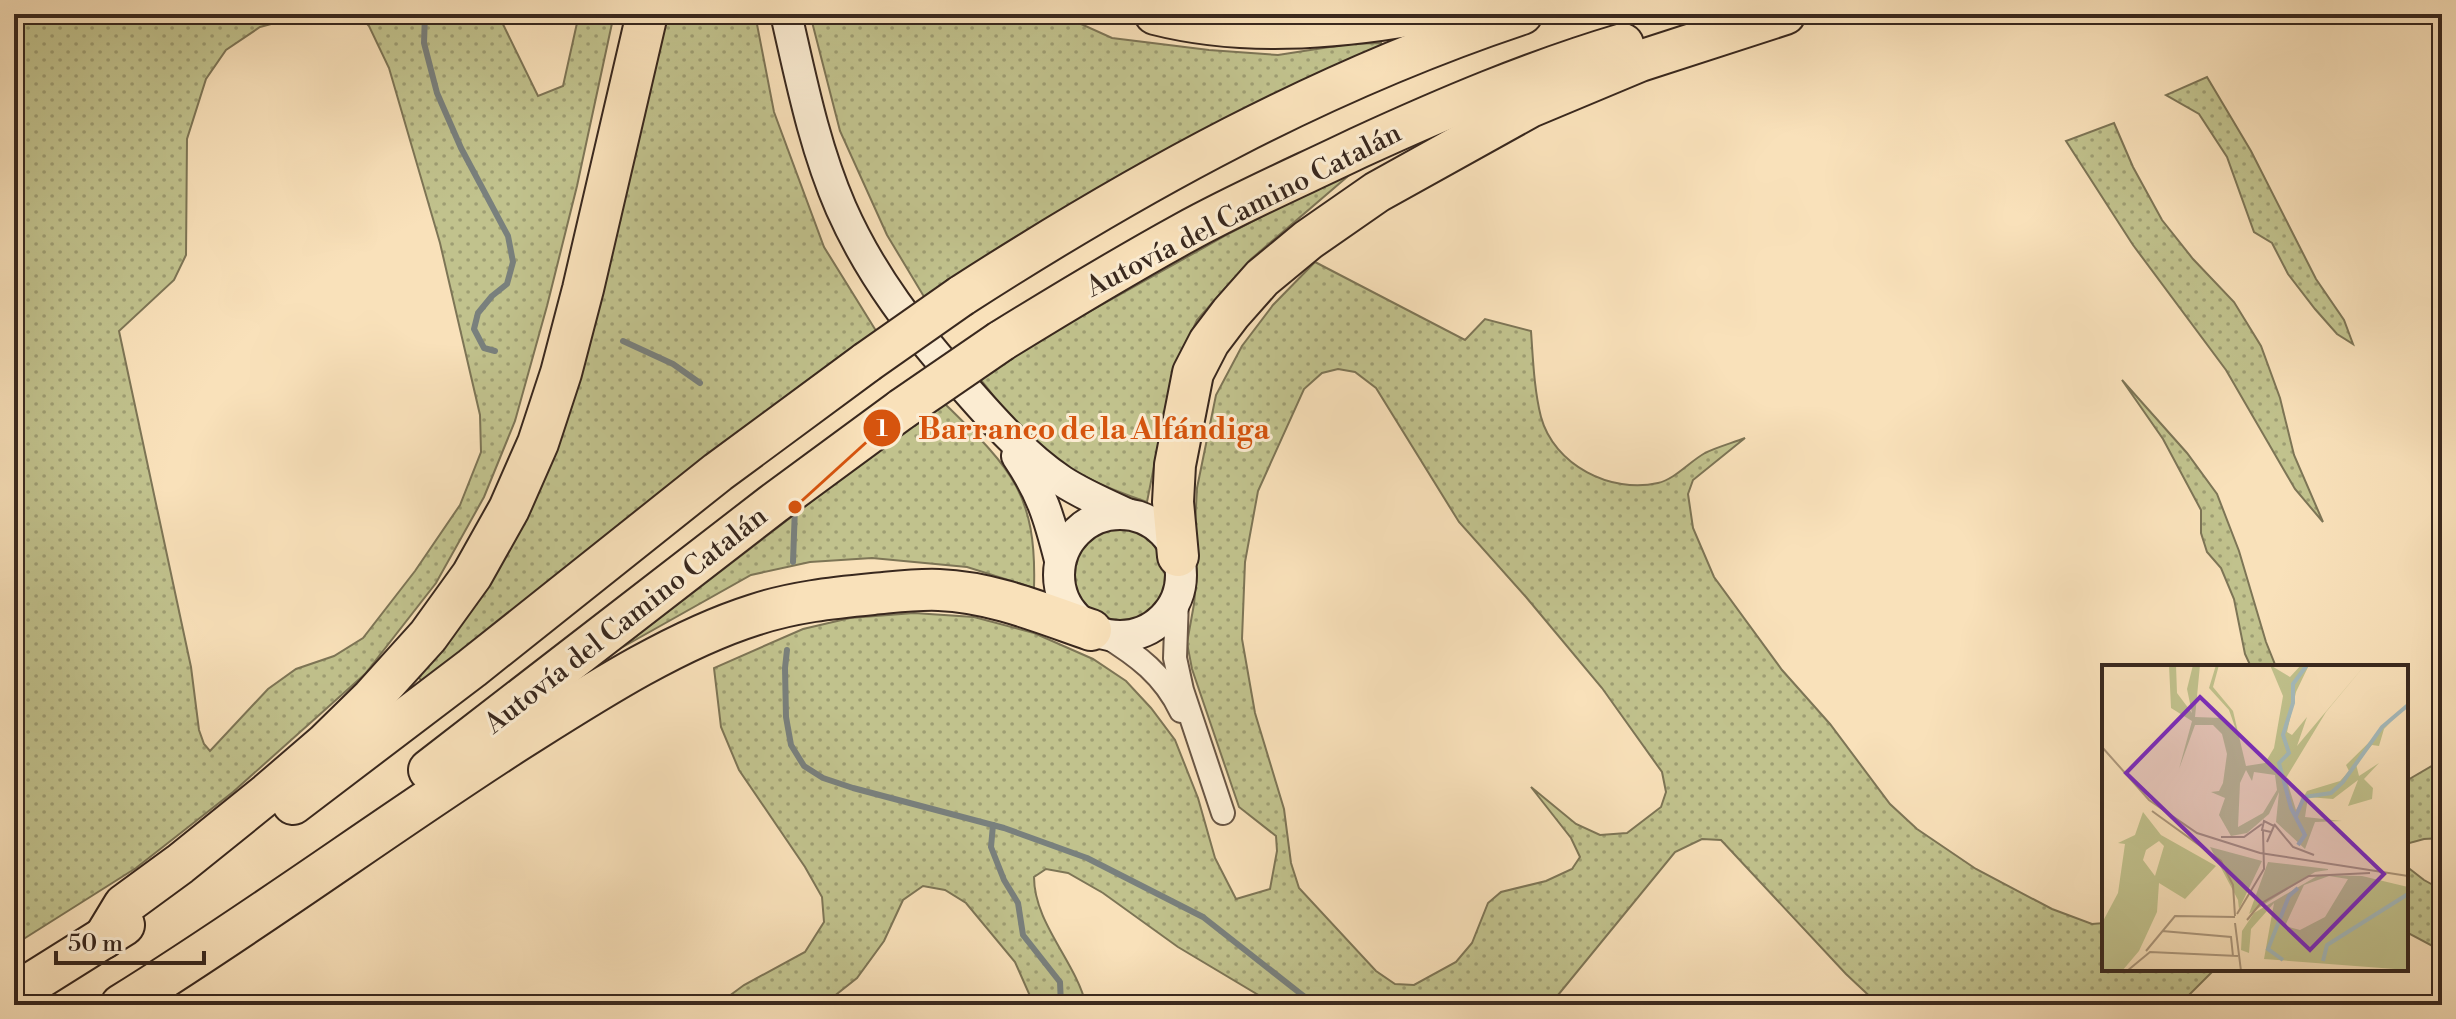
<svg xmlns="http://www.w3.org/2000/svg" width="2456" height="1019" font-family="'Libre Bodoni',serif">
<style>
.grass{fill:url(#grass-dots);stroke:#7d7556;stroke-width:2;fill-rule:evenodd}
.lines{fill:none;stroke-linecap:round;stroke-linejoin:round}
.stream{stroke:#79807d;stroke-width:6}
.minor-casing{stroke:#695645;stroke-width:26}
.secondary-casing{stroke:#39281e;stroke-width:34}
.motorway-casing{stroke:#39281e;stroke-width:44}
.minor{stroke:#fbecd2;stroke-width:22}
.secondary{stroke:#fbecd2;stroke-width:30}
.motorway{stroke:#f9e1ba;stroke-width:40}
.motorway-bridge-casing{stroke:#39281e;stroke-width:44;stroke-linecap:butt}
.motorway-bridge{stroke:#f9e1ba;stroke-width:40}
.labels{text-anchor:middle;stroke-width:6;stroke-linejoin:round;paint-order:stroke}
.street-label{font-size:28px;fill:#39281e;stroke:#fbecd2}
.inset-river{fill:none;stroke:#a4babc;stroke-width:4}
.inset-road{fill:none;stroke:#ac977c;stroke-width:2}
.view{fill:#7b2cbf;fill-opacity:0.15;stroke:#7b2cbf;stroke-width:4}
.inset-edge{fill:none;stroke:#39281e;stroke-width:4}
.leader{fill:none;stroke:#d6540e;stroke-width:3}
.callout-dot{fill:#d6540e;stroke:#fbecd2;stroke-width:3}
.mark-label{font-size:24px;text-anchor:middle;font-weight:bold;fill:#fff}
.callout-label{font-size:30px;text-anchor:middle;font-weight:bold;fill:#d6540e;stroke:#fbecd2;stroke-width:6;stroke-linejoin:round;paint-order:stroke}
</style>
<defs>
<pattern id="grass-dots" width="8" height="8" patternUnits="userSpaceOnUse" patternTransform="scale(2)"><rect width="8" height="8" fill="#c1c28d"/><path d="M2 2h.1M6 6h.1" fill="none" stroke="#9e9e73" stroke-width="1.8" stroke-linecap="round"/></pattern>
</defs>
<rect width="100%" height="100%" fill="#f9e1ba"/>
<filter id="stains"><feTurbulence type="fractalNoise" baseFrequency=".0025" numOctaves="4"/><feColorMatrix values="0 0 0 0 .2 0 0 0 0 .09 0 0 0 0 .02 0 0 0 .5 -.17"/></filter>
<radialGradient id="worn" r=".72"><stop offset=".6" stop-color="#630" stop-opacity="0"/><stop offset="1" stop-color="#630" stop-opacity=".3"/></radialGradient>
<!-- grass -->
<g class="grass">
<path d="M14,14H308L260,27L226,50L206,79L187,139L186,255L174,280L119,331L191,667L199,730L204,744L210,751L268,689L296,669L334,656L363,638L415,571L460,505L481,452L480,415L440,243L389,68L369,26L358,14H498L538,96L563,86L579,14H614L577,186L547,306L515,421L484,497L436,583L365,674L233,792L136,868L14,945Z"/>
<path d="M660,14H755L774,112L824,247L878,334L425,684L415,674L488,579Z"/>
<path d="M810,14H1059L1112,38L1209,50L1278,55L1349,44L1381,43L1382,54L926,300L887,235L840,131Z"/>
<path d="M2207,77L2251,151L2316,279L2344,320L2353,344L2337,334L2315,309L2288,274L2272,243L2254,232L2227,157L2199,114L2166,95Z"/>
<path d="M2114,123L2133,167L2162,220L2193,259L2234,302L2261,346L2280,398L2294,455L2323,522L2295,489L2226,370L2133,245L2066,141Z"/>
<path d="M1361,165L1250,260L1197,320L1172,375L1147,502C1102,487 1064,470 1028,437C1010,420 996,398 980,379L1028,346L1230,233Z"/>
<path d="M1315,262L1465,340L1485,319L1531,331C1533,359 1534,389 1541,417C1554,465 1611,494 1658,483C1675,479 1689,462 1705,453C1717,447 1732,443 1745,438L1693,480L1688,494L1693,528L1714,577L1782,670L1830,724L1890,804L1917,829L1976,869L2052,909L2092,924L2104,923V969H2215L2188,996L2175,1005H1879L1846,974L1721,840L1702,839L1675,852L1558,995L1555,1005H1275L1178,947L1103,893L1068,873L1046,869L1034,877C1034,923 1076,962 1086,1005H1034L1015,962L966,903L945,890L923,886L903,900L884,941L857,978L823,1005H717L744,985L805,952L824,922L822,897L805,867L739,770L721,727L714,668L803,629L850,618L914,613L974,617L1034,633L1093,659L1126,681L1151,708L1175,740L1198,798L1215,858L1236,899L1270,889L1277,851L1276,836L1239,807L1192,669L1187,643L1194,604L1197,572L1194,545L1197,488L1216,395L1242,346L1273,305ZM1338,369L1355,372L1376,388L1459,522L1526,597L1602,688L1662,772L1666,792L1661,807L1627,833L1600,835L1576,824L1531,787L1571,838L1580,857L1572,869L1546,881L1501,892L1488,903L1472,943L1456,962L1414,985L1395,984L1376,971L1299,888L1291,863L1284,809L1255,713L1242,639L1245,562L1258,491L1304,389L1322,373Z"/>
<path d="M2122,380L2187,453L2217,494L2239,551L2266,642L2276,667H2251L2245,654L2234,599L2221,568L2207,552L2201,533V510L2163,439Z"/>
<path d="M942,401C1008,466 1037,490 1034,588L967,567L872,558L810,562L751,575L621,648Z"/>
<circle cx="1119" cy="577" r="48"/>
<path d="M2442,760V838L2424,839L2406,844V781Z"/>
<path d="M2406,866L2424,880L2442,890V951L2406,932Z"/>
</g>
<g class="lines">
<!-- stream -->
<g class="stream">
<path d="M425,14L424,43L437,93L461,148L508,236L513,262L507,284L492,296L478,313L474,329L484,348L495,351"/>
<path d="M623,341L673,364L700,383"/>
<path d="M793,562L795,507"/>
<path d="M787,650L785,668L786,717L791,745L804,766L823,778L853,788L1004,828L1087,858L1203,917L1315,1005"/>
<path d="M993,825L991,847L1004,880L1018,903L1023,935L1060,982L1061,1005"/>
</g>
<defs>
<g id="minor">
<path d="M1177,599L1175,658L1182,690L1223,813"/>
<path d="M1104,635C1137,655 1164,675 1181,711"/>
</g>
<g id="secondary">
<path d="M786,14C801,79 814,146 841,208C871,276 915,333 965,388C994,421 1025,456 1062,481C1082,494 1105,504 1127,514"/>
<path d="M1017,456C1042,493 1049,517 1060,560"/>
<circle cx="1120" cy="575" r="61"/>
</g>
<g id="motorway">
<path d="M1155,14C1241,36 1332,29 1418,14"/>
<path d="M961,296C1138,182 1321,81 1522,14"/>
<path d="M1001,341C1061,304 1122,267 1184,233C1240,202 1300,176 1358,148C1445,108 1532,71 1623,44"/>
<path d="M1178,556L1173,502L1175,465L1193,373L1209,342L1231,313L1262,278L1308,240L1377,192L1530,107L1640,61L1785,14"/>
<path d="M429,770L773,504L902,409"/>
<path d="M293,804L472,668L718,472L867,362"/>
<path d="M104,938L124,905L180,864L268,793L325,744L372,698L428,636L472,575L509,509L538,443L561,373L583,289L647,14"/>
<path d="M14,994L124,925"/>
<path d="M121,1005C255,922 382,828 514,743C587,697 672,641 754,615C793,602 832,598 873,594C895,592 917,589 939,590C992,592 1042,613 1091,630"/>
</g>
</defs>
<!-- minor casing -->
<use href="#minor" class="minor-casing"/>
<!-- secondary casing -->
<use href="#secondary" class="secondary-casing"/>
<!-- motorway casing -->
<use href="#motorway" class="motorway-casing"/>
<!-- minor -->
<use href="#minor" class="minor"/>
<!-- secondary -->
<use href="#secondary" class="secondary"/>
<!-- motorway -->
<use href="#motorway" class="motorway"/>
<defs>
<g id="motorway-bridge">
<path d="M867,362L961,296"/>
<path d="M902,409L1001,341"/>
</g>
</defs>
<!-- motorway-bridge casing -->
<use href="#motorway-bridge" class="motorway-bridge-casing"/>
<!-- motorway-bridge -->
<use href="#motorway-bridge" class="motorway-bridge"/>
</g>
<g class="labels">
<!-- street labels -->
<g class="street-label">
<text transform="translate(1243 209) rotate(-27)" y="10">Autovía del Camino Catalán</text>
<text transform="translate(625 619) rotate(-38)" y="10">Autovía del Camino Catalán</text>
</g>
</g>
<!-- overview -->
<g transform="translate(2102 665)">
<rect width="306" height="306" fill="#f9e1ba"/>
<path d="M67,0H74L75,28L90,48L85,24L91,0H98L93,52L120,53L134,65L127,45L107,23L114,0H117L111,22L131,46L144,101L163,98L172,83L181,31L168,0L188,12L199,0H207L194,27L185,67L190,70L205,52L195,81L263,0L224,47L184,113L194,145L205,126L238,116L247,106L244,100L306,39L282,64L277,81L270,80L254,99L257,111L277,98L262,114L271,123L270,134L246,141L256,115L231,134L206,132L203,152L240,156L213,157L203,184L174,157L177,127L167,149L145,168L129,171L117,150L123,133L109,127L117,126L121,118L125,89L120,69L111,60H93L77,104L90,56L69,43ZM144,105L150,116L152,107L173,110L175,125L161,148L136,162L138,118ZM41,147L59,170L114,201L83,234L57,218L55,247L37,286L20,306H0V258L16,228L23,179L16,178L33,170ZM57,176L62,181L53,211L41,195L44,185ZM108,182L160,196L137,244L136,235ZM166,197L226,204V205L213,207L147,249ZM217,210L260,211L306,222V305L162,294L172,238L149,264L147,288L139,285L140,266L152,248ZM227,211L246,214L223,252L198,265L183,261L202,220Z" fill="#c1c28d" fill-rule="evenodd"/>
<path class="inset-river" d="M194,151L202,132L229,128L241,117L280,62L306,40M196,180L203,170L189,143L177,98L187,88L181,70L191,38V19L205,0M181,295L166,284L187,231L196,223M221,296L225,280L306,229"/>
<path class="inset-road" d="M0,82L47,135L95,168L158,188L306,211M50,146L119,196L131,220L133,251M172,159L191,182L212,190M119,172H142L160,159M165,177L172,161L162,156L160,165L169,167M135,249L162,204L161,166M145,255L158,239L207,211L268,208M133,258L139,306M60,266L129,272L131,291M44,286L73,251L133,252M25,306L48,287L136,291"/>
<path class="view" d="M98,32L282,209L208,285L24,108Z"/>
<rect width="306" height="306" class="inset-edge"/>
</g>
<!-- callouts -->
<path class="leader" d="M795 507L882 428"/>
<g class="callout-dot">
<circle cx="795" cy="507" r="8"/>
<circle cx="882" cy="428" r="20"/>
</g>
<g class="mark-label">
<text x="882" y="436">1</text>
</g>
<g class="callout-label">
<text x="1094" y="439">Barranco de la Alfándiga</text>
</g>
<!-- margin -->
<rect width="2456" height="1019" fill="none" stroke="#f9e1ba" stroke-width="48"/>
<rect x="16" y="16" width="2424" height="987" fill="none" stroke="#39281e" stroke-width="4"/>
<rect x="24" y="24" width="2408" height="971" fill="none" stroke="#39281e" stroke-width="2"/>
<!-- scale -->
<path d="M56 951v12h148v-12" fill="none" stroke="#39281e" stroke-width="4"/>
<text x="68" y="951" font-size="24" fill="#39281e" stroke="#fbecd2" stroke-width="6" paint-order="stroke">50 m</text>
<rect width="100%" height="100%" filter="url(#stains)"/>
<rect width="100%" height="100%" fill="url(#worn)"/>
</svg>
